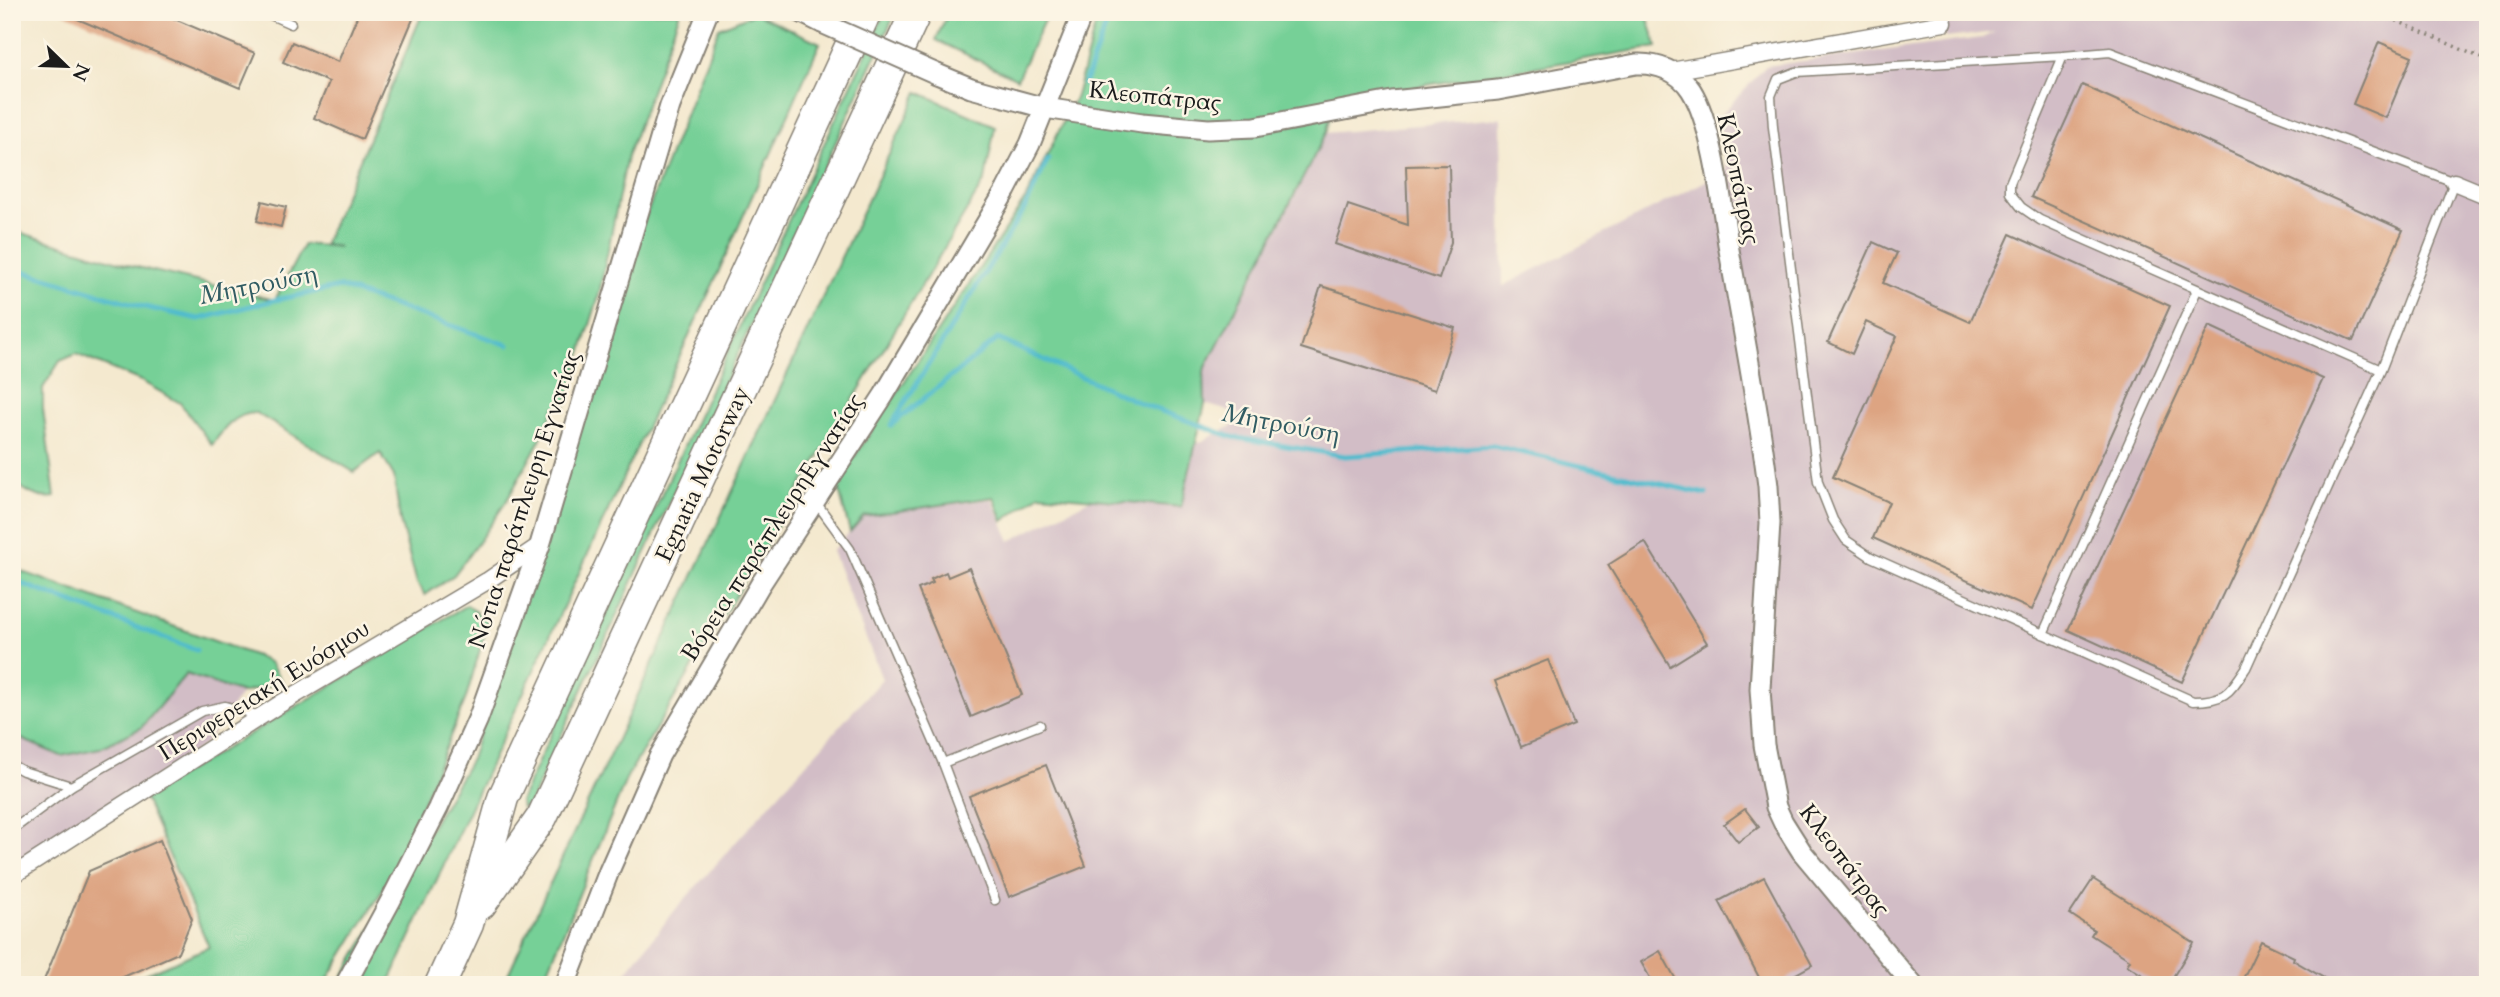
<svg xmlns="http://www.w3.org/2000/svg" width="2500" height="997" font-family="Cardo,serif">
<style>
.industrial{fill:#d2bdc6}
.green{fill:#76d097;stroke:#49765a;stroke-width:2}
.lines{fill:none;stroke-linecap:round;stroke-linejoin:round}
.stream{stroke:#50bbcd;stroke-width:5}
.building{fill:#dda482}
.service-casing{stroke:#888276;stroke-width:11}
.minor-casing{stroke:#888276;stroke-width:19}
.tertiary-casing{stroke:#888276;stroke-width:23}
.motorway-casing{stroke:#888276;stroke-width:33}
.path{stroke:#888276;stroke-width:3.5;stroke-dasharray:2 5;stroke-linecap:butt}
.service{stroke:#fff;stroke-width:8}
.minor{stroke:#fff;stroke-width:16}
.tertiary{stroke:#fff;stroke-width:19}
.motorway{stroke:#fff;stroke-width:30}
.tertiary-bridge-casing{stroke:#888276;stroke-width:23;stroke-linecap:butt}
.tertiary-bridge{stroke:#fff;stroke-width:19}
.labels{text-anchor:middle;stroke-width:5;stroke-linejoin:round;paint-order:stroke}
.street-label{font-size:24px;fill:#1c1c1c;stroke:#fcf5e5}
.water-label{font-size:26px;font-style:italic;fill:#315c63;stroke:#fcf5e5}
</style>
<rect width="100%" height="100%" fill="#fcf5e5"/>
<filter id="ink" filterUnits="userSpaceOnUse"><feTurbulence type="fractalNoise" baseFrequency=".0143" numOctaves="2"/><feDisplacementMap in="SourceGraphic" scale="14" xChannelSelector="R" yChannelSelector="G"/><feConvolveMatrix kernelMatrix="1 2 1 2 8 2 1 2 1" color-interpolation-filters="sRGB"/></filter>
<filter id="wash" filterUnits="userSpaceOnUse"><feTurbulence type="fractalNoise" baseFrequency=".00686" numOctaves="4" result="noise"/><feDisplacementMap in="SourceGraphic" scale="28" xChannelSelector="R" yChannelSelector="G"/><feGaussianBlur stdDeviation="1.57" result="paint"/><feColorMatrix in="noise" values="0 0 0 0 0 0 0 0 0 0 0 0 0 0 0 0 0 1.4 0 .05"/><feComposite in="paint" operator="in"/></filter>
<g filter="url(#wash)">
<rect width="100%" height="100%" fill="#f4e9cf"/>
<!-- industrial -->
<g class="industrial">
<path d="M1942,12H2488V985H616L676,909L882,679L832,551L864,516L992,499L1010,541L1249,417L1205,404L1204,371L1326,133L1501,118L1503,286L1727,170L1717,119L1766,66L1982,38L1995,32L1946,38Z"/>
<path d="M12,615L242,693L204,745L12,868Z"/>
</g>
<!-- green -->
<g class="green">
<path d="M423,12H680L627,157L598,299L564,409L555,407L539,442L506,502L477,544L454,575L425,595L417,583L400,521L394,476L380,453L354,472L256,413C236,412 222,431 212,445L180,403L141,381L76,354L60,361L43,388V409L55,497C39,500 22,491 12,478V230L129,265L275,300L304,244L339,247L324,244Z"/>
<path d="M885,12H896L529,805L522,808L520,801Z"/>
<path d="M948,12H1048L1017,79L936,40Z"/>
<path d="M1099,12H1646L1657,47L1335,100L1326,133L1204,371L1205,404L1181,507L1040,494L1003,521L994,497L864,516L850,532L837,483L1026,198L1076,96Z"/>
<path d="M755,13L820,43L714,282L388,985H338L471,759L642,226L719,28Z"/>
<path d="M918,92L995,126L985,180L627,777L542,985H503Z"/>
<path d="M12,568L256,656L270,663L282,682L242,693L186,674L141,728L100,748L61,756L12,735Z"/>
<path d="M467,605L488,622L466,698L395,870L324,985H120L209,947L144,797Z"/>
</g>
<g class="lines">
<!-- stream -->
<g class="stream">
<path d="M1084,84L1111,12"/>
<path d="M12,268L140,306L199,319L275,300L340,287L508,345"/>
<path d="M893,422L1026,206L1048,159"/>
<path d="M891,425L998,339L1142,404L1232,437L1345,456L1493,446L1706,494"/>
<path d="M12,580L196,650"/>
</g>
</g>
<g id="blocks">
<!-- building -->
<g class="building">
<path d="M61,12H158L255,53L240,88Z"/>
<path d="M359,12H416L362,139L314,118L329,82L283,62L292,42L338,62Z"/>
<path d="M2379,42L2412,56L2386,118L2353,104Z"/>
<path d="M2082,85L2403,230L2353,341L2031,197Z"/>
<path d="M1449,165L1451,242L1439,279L1335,244L1348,205L1408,225L1406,166Z"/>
<path d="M262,201L286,207L281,227L257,221Z"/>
<path d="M2010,234L2170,306L2032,610L1873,538L1889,502L1833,477L1897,336L1866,322L1852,354L1828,342L1873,242L1897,253L1883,283L1970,322Z"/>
<path d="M1321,286L1455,328L1435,390L1301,348Z"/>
<path d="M2209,326L2323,379L2182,682L2068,630Z"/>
<path d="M1645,542L1707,643L1670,666L1608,565Z"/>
<path d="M969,568L1022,695L971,717L918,589L933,583L931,579L946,572L948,577Z"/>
<path d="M1548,660L1574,725L1521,747L1495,681Z"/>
<path d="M1046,765L1086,866L1009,897L969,796Z"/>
<path d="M1745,809L1759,827L1738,842L1724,824Z"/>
<path d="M160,840L192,919L178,953L105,985H42L89,871Z"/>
<path d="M1764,877L1812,965L1776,985H1763L1719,901Z"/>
<path d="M2093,879L2194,943L2168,985H2158L2127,965L2130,960L2091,935L2094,930L2070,914Z"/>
<path d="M2261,941L2294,957L2293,960L2336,985H2240Z"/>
<path d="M1660,951L1679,985H1654L1641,962Z"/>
</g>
</g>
</g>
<g filter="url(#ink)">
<use href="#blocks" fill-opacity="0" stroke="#888276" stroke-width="2"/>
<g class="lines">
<defs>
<g id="service">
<path d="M264,12L291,24"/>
<path d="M2063,56L2110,52L2454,182L2381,370L2040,220L2021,207L2010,193V183L2063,56L1796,72L1778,79L1771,96L1773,127L1818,482L1833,520L1846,540L1871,557L2193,701C2225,701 2229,693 2246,668L2381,370"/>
<path d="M815,501L850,549L943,763L995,900"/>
<path d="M2043,634L2197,290"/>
<path d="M943,763L1040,725"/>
<path d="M12,765L23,771L71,786"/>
<path d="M12,830L71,786L202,711L225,706L261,716"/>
</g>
<g id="minor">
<path d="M1671,71L1944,23"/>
<path d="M2454,182L2488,196"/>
<path d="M12,876L280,704L487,581L540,545"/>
</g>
<g id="tertiary">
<path d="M800,12L822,23"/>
<path d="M937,74L971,88L1045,108L1142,123L1208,129L1255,127L1392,101L1498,90L1636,64C1657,63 1679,71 1691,90C1712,123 1722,204 1728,244C1742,325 1758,405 1768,486L1770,523L1760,689L1764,745L1776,807L1783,822L1802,852L1913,985"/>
<path d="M345,985L391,900L438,808L478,719L540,545L670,106L708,12"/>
<path d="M565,985L609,871L660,755L760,585L884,395L1006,190L1030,144L1083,12"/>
</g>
<g id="motorway">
<path d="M481,904L542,817L916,12"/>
<path d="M440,985L468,924L503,798L866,12"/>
</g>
</defs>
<!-- service casing -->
<use href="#service" class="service-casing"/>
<!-- minor casing -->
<use href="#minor" class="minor-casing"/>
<!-- tertiary casing -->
<use href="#tertiary" class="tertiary-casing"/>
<!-- motorway casing -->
<use href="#motorway" class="motorway-casing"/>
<!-- path -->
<path class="path" d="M2377,12L2488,61"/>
<!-- service -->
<use href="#service" class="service"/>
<!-- minor -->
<use href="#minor" class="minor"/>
<!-- tertiary -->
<use href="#tertiary" class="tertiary"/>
<!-- motorway -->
<use href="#motorway" class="motorway"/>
<defs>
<path id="tertiary-bridge" d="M822,23L937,74"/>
</defs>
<!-- tertiary-bridge casing -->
<use href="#tertiary-bridge" class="tertiary-bridge-casing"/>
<!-- tertiary-bridge -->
<use href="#tertiary-bridge" class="tertiary-bridge"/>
</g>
</g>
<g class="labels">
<!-- street labels -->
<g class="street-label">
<text transform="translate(1155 96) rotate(6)" y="8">Κλεοπάτρας</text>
<text transform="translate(1739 179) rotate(78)" y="8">Κλεοπάτρας</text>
<text transform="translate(702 474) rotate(-65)" y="8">Egnatia Motorway</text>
<text transform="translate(524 499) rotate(-72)" y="8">Νότια παράπλευρη Εγνατίας</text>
<text transform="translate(772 527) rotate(-57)" y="8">Βόρεια παράπλευρηΕγνατίας</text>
<text transform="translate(264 690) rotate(-32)" y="8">Περιφερειακή Ευόσμου</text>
<text transform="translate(1845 860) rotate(53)" y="8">Κλεοπάτρας</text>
</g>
<!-- water labels -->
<g class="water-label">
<text transform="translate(258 284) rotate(-11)" y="9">Μητρούση</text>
<text transform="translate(1281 423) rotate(11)" y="9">Μητρούση</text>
</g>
</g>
<!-- margin -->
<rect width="2500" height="997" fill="none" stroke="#fcf5e5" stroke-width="42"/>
<!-- north arrow -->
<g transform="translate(66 66) rotate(113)" stroke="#fcf5e5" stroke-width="5" paint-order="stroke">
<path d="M0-5L12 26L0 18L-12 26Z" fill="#1c1c1c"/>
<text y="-10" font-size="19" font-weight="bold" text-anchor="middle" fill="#1c1c1c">N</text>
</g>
</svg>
